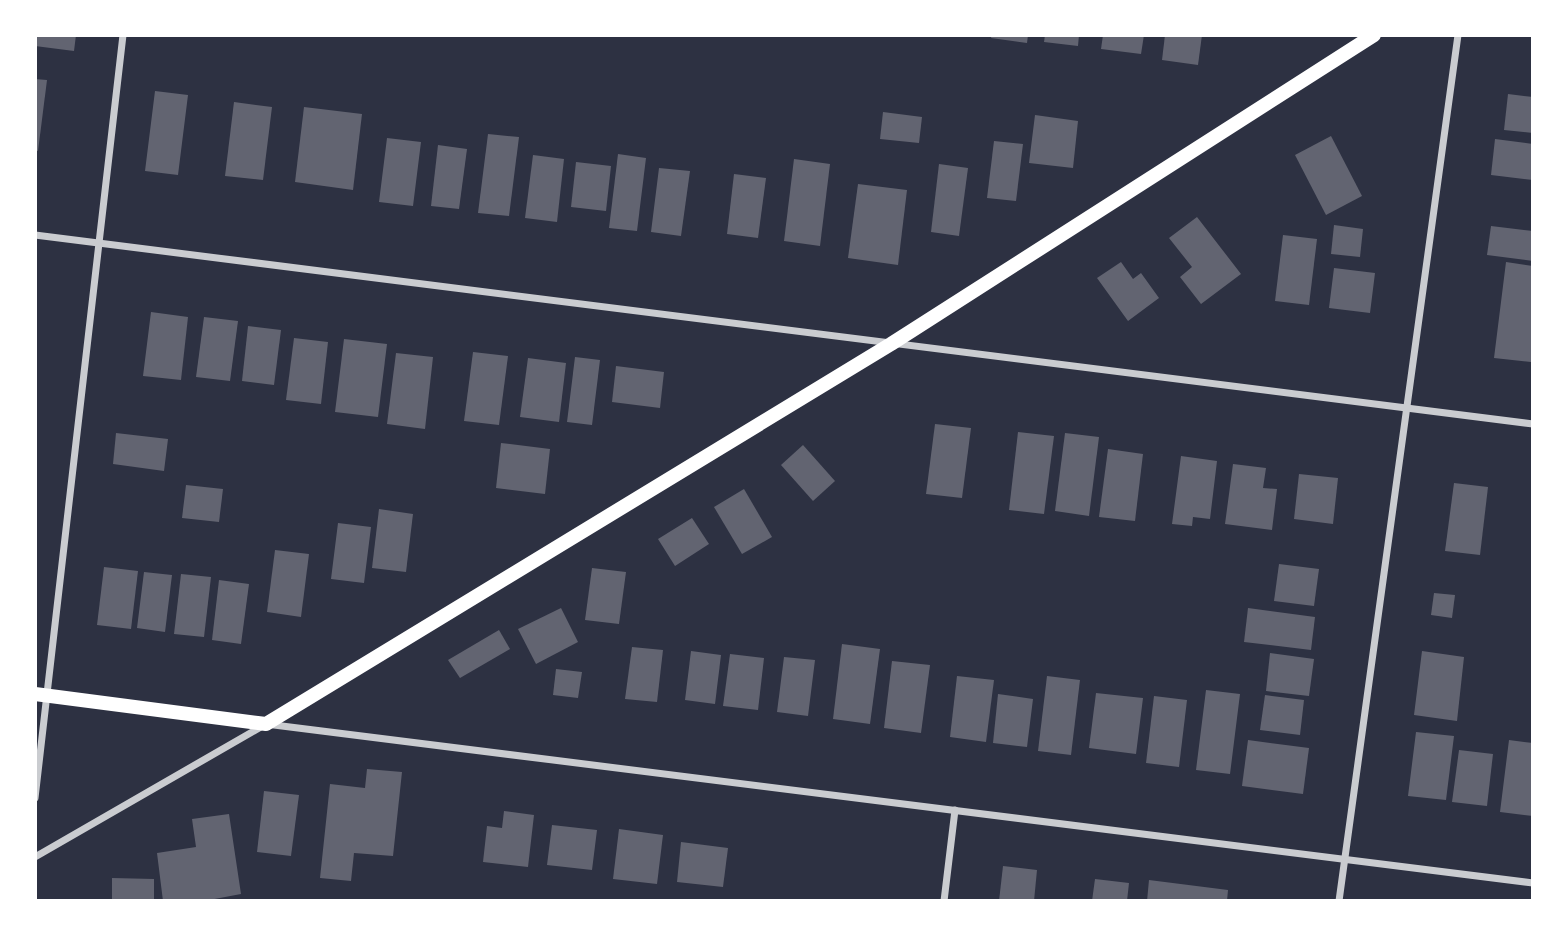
<svg xmlns="http://www.w3.org/2000/svg" width="1568" height="936" font-family="Montserrat,sans-serif">
<style>
.building{fill:#626471}
.lines{fill:none;stroke-linecap:round;stroke-linejoin:round}
.minor{stroke:#caccd0;stroke-width:7}
.secondary{stroke:#fff;stroke-width:14}
</style>
<rect width="100%" height="100%" fill="#2d3142"/>
<!-- building -->
<g class="building">
<path d="M35,35H76L74,51L35,46Z"/>
<path d="M992,35H1028L1027,43L991,38Z"/>
<path d="M1045,35H1079L1078,46L1044,42Z"/>
<path d="M1103,35H1144L1141,54L1101,49Z"/>
<path d="M1165,35H1202L1198,65L1162,60Z"/>
<path d="M35,79L47,80L38,151L35,150Z"/>
<path d="M155,91L188,95L178,175L145,171Z"/>
<path d="M1508,94L1533,97V133L1504,130Z"/>
<path d="M234,102L272,107L263,180L225,176Z"/>
<path d="M304,107L362,114L353,190L295,182Z"/>
<path d="M883,112L922,117L919,143L880,139Z"/>
<path d="M1035,115L1078,121L1073,168L1029,163Z"/>
<path d="M488,134L519,137L509,216L478,213Z"/>
<path d="M1331,136L1362,196L1326,215L1295,155Z"/>
<path d="M387,138L421,142L413,206L379,202Z"/>
<path d="M1495,139L1533,144V180L1491,175Z"/>
<path d="M994,141L1023,144L1016,201L987,198Z"/>
<path d="M438,145L467,149L459,209L431,206Z"/>
<path d="M618,154L646,158L637,231L609,228Z"/>
<path d="M533,155L564,159L557,222L525,218Z"/>
<path d="M794,159L830,164L820,246L784,241Z"/>
<path d="M576,162L611,166L606,211L571,207Z"/>
<path d="M939,164L968,168L959,236L931,232Z"/>
<path d="M659,168L690,171L681,236L651,232Z"/>
<path d="M734,174L766,178L758,238L727,234Z"/>
<path d="M858,184L907,190L898,265L848,258Z"/>
<path d="M1197,217L1241,274L1201,304L1180,277L1192,267L1169,238Z"/>
<path d="M1334,225L1363,229L1360,257L1331,254Z"/>
<path d="M1491,226L1533,231V261L1487,255Z"/>
<path d="M1283,235L1317,239L1309,305L1275,301Z"/>
<path d="M1121,262L1133,279L1141,273L1159,298L1128,321L1097,278Z"/>
<path d="M1506,262L1533,266L1531,362L1494,358Z"/>
<path d="M1334,268L1375,273L1370,313L1329,308Z"/>
<path d="M151,312L188,317L181,380L143,376Z"/>
<path d="M204,317L238,321L230,381L196,377Z"/>
<path d="M248,326L281,330L274,385L242,381Z"/>
<path d="M294,338L328,342L321,404L286,400Z"/>
<path d="M344,339L387,344L378,417L335,412Z"/>
<path d="M473,352L508,356L499,425L464,421Z"/>
<path d="M396,353L433,357L425,429L387,424Z"/>
<path d="M575,357L600,360L592,425L567,422Z"/>
<path d="M528,358L566,363L559,422L520,417Z"/>
<path d="M616,366L664,372L660,408L612,402Z"/>
<path d="M935,424L971,428L962,498L926,494Z"/>
<path d="M1018,432L1054,436L1044,514L1009,510Z"/>
<path d="M116,433L168,439L164,471L113,464Z"/>
<path d="M1065,433L1099,437L1089,516L1055,511Z"/>
<path d="M501,443L550,449L545,494L496,488Z"/>
<path d="M803,445L835,481L813,501L781,465Z"/>
<path d="M1108,449L1143,454L1135,521L1099,517Z"/>
<path d="M1181,456L1217,461L1210,519L1193,517L1192,526L1172,524Z"/>
<path d="M1233,464L1266,468L1263,488L1277,489L1272,530L1225,524Z"/>
<path d="M1299,474L1338,478L1333,524L1294,519Z"/>
<path d="M1454,483L1488,487L1480,555L1445,551Z"/>
<path d="M186,485L223,489L219,522L182,518Z"/>
<path d="M744,489L772,537L742,554L714,507Z"/>
<path d="M379,509L413,514L406,572L372,568Z"/>
<path d="M692,518L709,544L675,566L658,539Z"/>
<path d="M338,523L371,527L364,583L331,579Z"/>
<path d="M275,550L309,554L301,617L267,612Z"/>
<path d="M1279,564L1319,569L1314,606L1274,601Z"/>
<path d="M104,567L138,571L131,629L97,625Z"/>
<path d="M592,568L626,572L619,624L585,620Z"/>
<path d="M144,572L172,575L165,632L137,628Z"/>
<path d="M181,574L211,577L204,637L174,634Z"/>
<path d="M219,580L249,584L241,644L212,640Z"/>
<path d="M1434,593L1455,595L1452,618L1431,615Z"/>
<path d="M561,608L578,642L536,664L518,629Z"/>
<path d="M1248,608L1315,617L1311,650L1244,642Z"/>
<path d="M499,630L510,649L460,678L448,660Z"/>
<path d="M842,644L880,649L870,724L833,719Z"/>
<path d="M632,647L663,650L657,702L625,699Z"/>
<path d="M691,651L721,655L715,704L685,700Z"/>
<path d="M1422,651L1464,657L1457,721L1414,715Z"/>
<path d="M1270,653L1314,659L1309,696L1266,691Z"/>
<path d="M730,654L764,658L758,710L723,706Z"/>
<path d="M784,657L815,660L808,716L777,712Z"/>
<path d="M892,661L930,665L921,733L884,728Z"/>
<path d="M556,669L582,672L578,698L553,695Z"/>
<path d="M957,676L994,680L986,742L950,737Z"/>
<path d="M1047,676L1080,680L1071,755L1038,751Z"/>
<path d="M1206,690L1240,694L1230,774L1196,770Z"/>
<path d="M1096,693L1143,698L1136,754L1089,748Z"/>
<path d="M998,694L1033,699L1027,747L993,743Z"/>
<path d="M1265,695L1304,700L1300,735L1260,730Z"/>
<path d="M1154,696L1187,700L1179,767L1146,763Z"/>
<path d="M1416,732L1454,736L1446,800L1408,796Z"/>
<path d="M1248,740L1309,748L1303,794L1242,786Z"/>
<path d="M1509,740L1533,743V816L1500,812Z"/>
<path d="M1459,750L1493,754L1487,806L1452,802Z"/>
<path d="M367,769L402,772L393,856L354,853L351,881L320,878L330,784L365,788Z"/>
<path d="M264,791L299,795L291,856L257,852Z"/>
<path d="M504,811L534,815L528,867L483,862L487,826L502,828Z"/>
<path d="M229,814L241,894L204,901H163L157,853L196,847L192,819Z"/>
<path d="M552,825L597,830L592,870L547,865Z"/>
<path d="M619,829L663,835L657,884L613,879Z"/>
<path d="M681,842L728,848L723,887L677,882Z"/>
<path d="M1003,866L1037,870L1034,901H999Z"/>
<path d="M112,878L154,879V901H112Z"/>
<path d="M1095,879L1129,883L1127,901H1092Z"/>
<path d="M1149,880L1228,890L1227,901H1147Z"/>
</g>
<g class="lines">
<!-- minor -->
<g class="minor">
<path d="M35,235L1533,424"/>
<path d="M35,798L123,35"/>
<path d="M35,857L266,724L1533,883"/>
<path d="M944,901L955,810"/>
<path d="M1339,901L1458,35"/>
</g>
<!-- secondary -->
<path class="secondary" d="M35,694L266,724L891,344L1374,35"/>
</g>
<!-- border -->
<rect width="1568" height="936" fill="none" stroke="#ffffff" stroke-width="74"/>
</svg>
